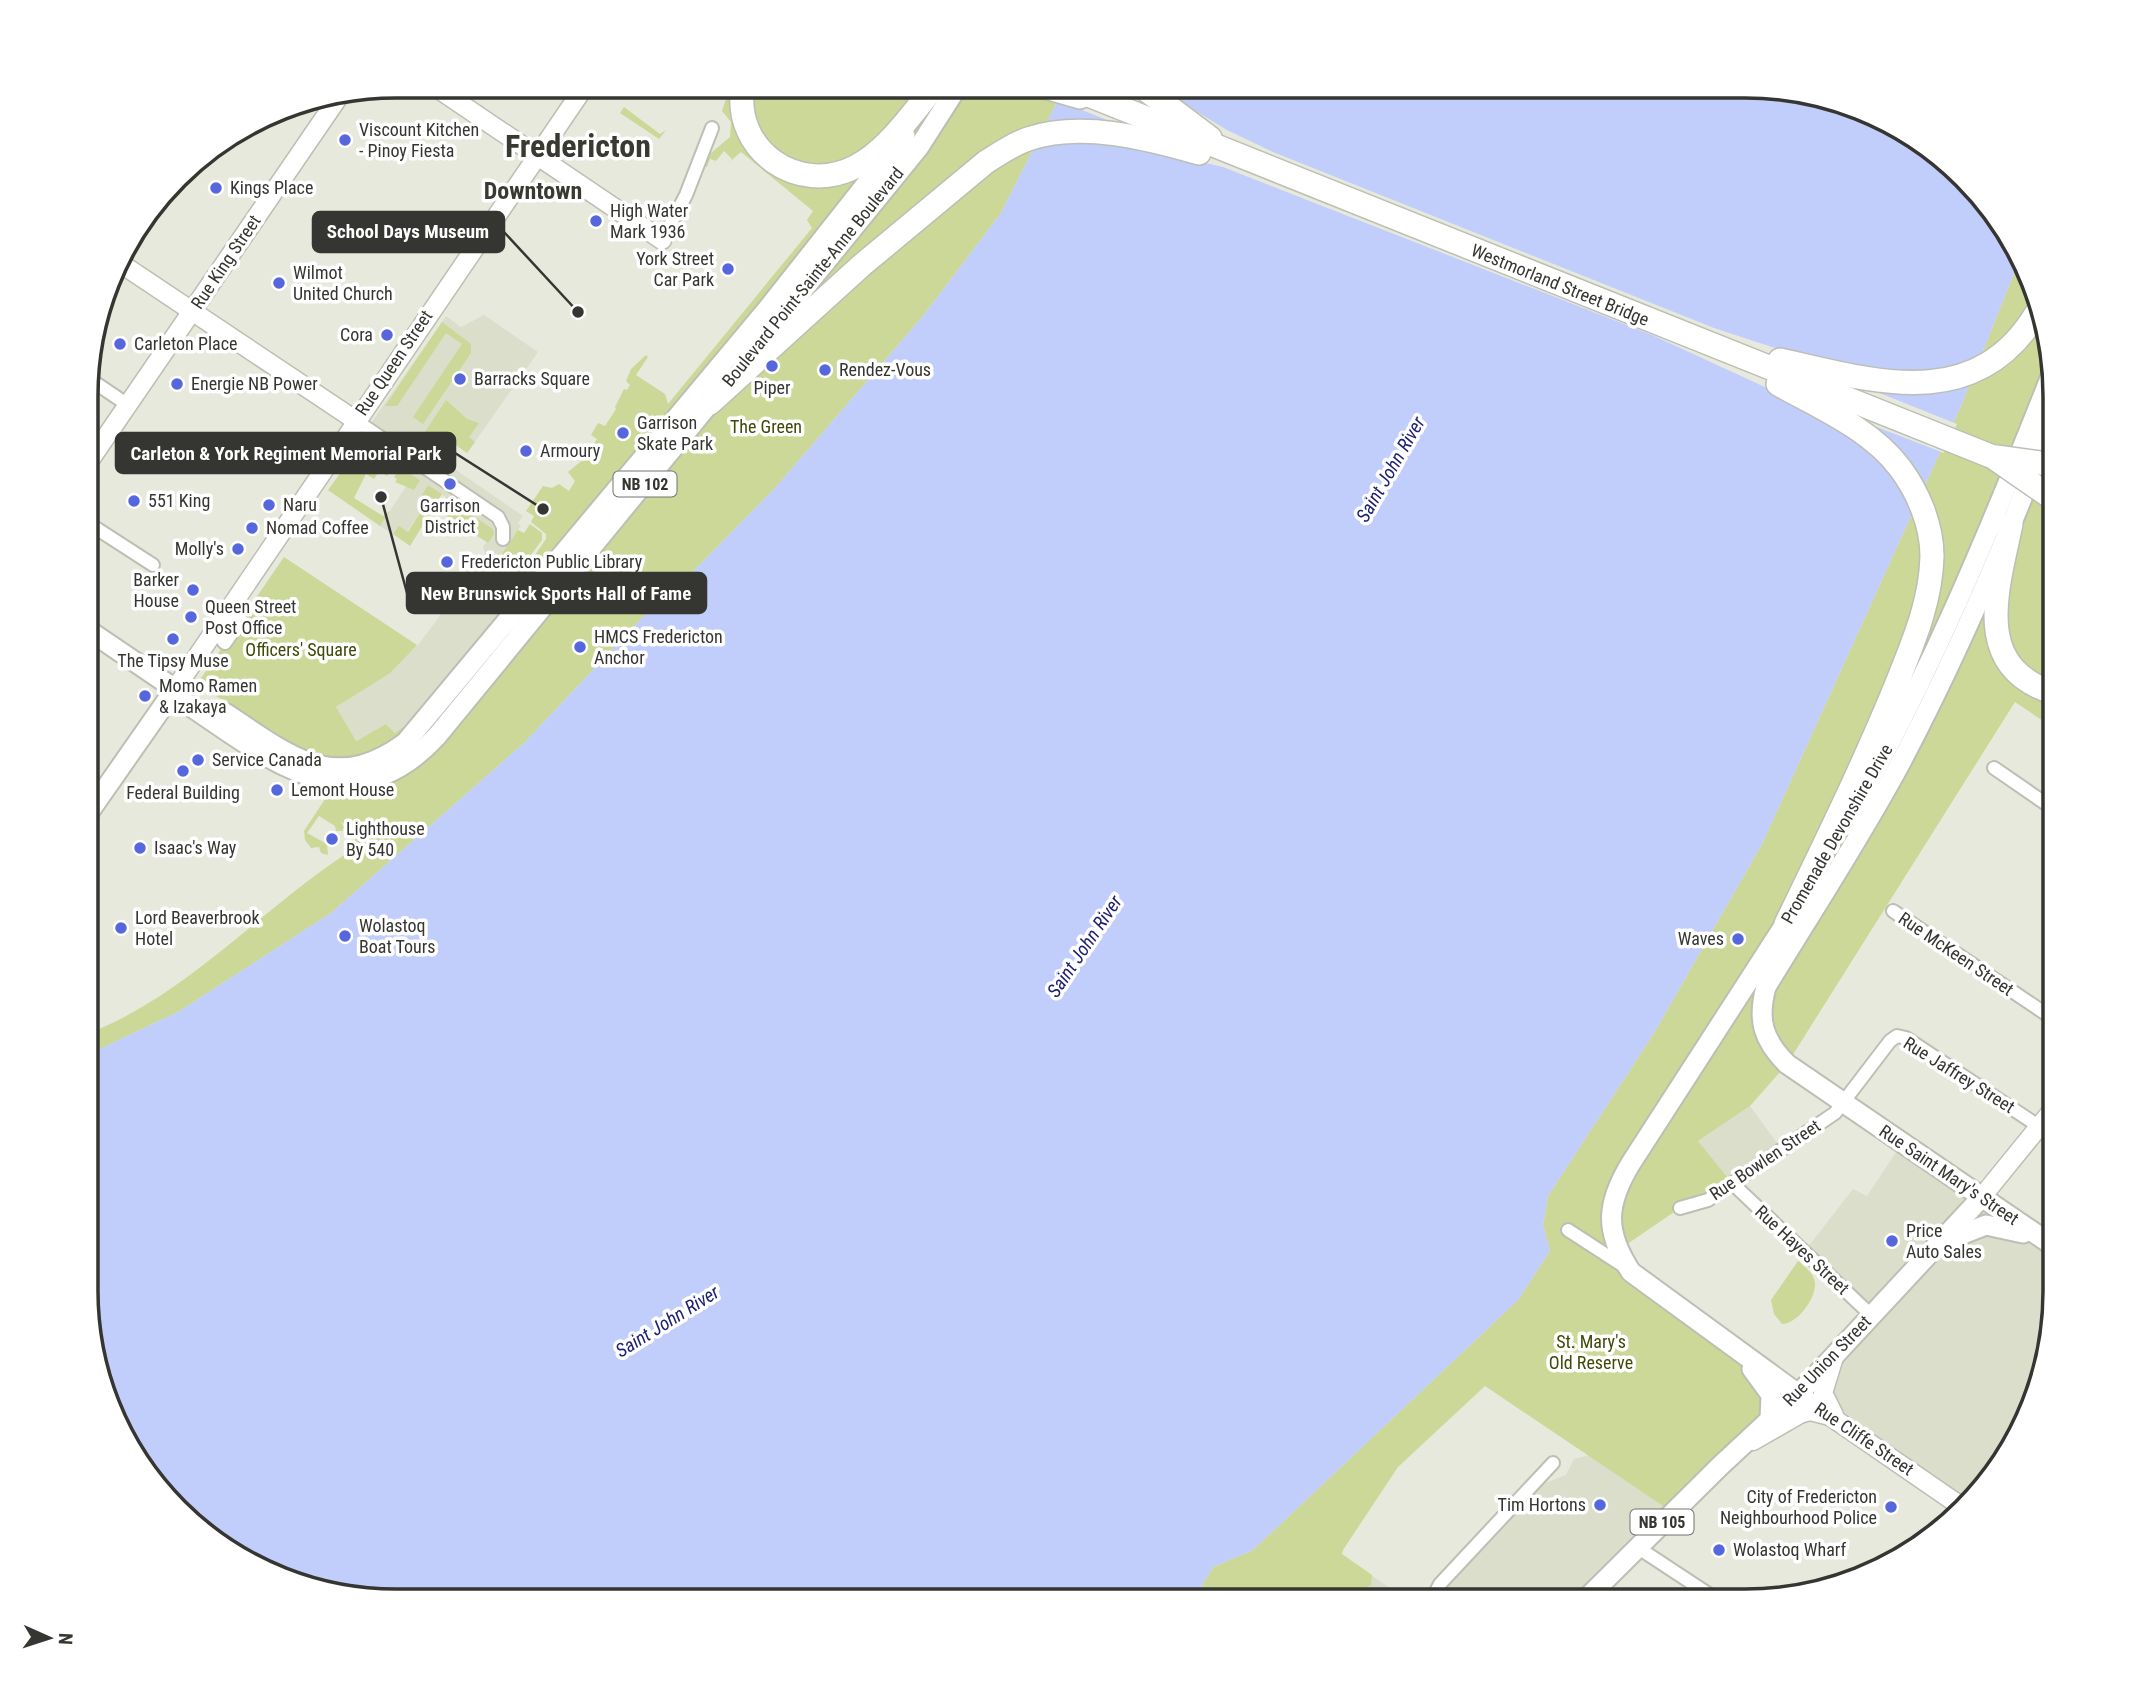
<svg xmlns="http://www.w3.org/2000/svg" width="2141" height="1687" font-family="'Roboto Condensed',sans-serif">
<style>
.built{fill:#dadecb}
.green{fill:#cbd897}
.water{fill:#c1cdfb}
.pier{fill:#e7e9dd}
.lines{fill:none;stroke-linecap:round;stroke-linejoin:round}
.street-casing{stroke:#bcbfb3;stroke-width:16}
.secondary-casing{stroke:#bcbfb3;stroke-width:21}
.primary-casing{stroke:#bcbfb3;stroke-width:23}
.highway-casing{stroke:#bcbfb3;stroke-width:26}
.street{stroke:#fff;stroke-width:12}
.secondary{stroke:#fff;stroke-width:18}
.primary{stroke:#fff;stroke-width:19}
.highway{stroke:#fff;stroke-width:23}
.highway-bridge-casing{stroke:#bcbfb3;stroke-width:26;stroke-linecap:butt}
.highway-bridge{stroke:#fff;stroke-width:23}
.poi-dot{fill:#5666dc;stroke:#fff;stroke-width:2.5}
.labels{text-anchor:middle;stroke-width:7;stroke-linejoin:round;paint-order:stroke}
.shield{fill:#fff;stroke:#72726f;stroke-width:2}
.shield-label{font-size:16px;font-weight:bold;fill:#353631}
.poi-label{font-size:18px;fill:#353631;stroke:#fff;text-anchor:start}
.street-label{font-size:18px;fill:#353631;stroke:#fff}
.park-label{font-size:18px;fill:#414909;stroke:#fff}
.water-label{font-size:19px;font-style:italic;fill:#1e2074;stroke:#fff}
.district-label{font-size:24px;font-weight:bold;fill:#383a31;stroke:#fff}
.town-label{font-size:32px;font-weight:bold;fill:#383a31;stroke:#fff}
.rim{fill:none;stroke:#353631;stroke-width:3.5}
.leader{fill:none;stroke:#353631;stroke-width:2.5}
.callout-dot{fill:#353631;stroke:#fff;stroke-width:2.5}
.callout{fill:#353631;stroke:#353631;stroke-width:2.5}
.callout-label{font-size:19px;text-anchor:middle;font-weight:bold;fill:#fff}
</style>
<rect width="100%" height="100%" fill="#e7e9dd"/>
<!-- built -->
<g class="built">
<path d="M484,315L538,352L467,453L449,440L437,457L523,516L518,523L521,526L499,559L512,568L513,577L522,585L409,723L395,733L386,724L355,741L336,708L418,645L454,597L450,594L466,570L473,573L485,555L483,546L488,542L493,529L428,485V500L407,532L399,527L393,534L380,526L407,485L420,480L360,439L446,316L461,327Z"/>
<path d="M1750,1106L1782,1150L1733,1184L1698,1141Z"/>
<path d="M1902,1143L2055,1247V1312L2031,1410L1978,1496L1962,1507L1836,1418L1825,1382L1872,1316L1804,1252L1853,1189L1867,1196Z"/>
<path d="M1590,1455L1672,1512L1584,1601H1441L1445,1589L1543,1484L1566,1475L1574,1459Z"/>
<path d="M1341,1554L1408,1601H1309Z"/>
</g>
<!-- green -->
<g class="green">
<path d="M730,86H738L753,151L862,177L409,731L360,759L315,758L197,684L284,557L417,645L390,673L336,707L356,741L386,724L395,733L409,723L521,586L513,578L512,568H526L546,539V534L531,522L534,516L526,511L543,486L552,488L559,484L569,491L575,481L568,472L585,458L597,439L591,435L598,423L605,426L616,409L615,407L624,389L627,390L630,385L626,381L631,369L646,355L648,357L636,375L665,394L668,404L812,228L807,220L813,211L741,152L727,164L732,159L724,151L716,161L710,159L707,167L704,166L711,153L730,137L731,122L722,111Z"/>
<path d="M748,86H922L901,118L853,161L801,169L762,144Z"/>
<path d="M968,86H1021L1044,95L1065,86L1001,213L923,316L775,488L674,591L643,617L524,743L331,913L178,1012L87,1055V1034C189,995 264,905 355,848C357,833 351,829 340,821L344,827L342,831H336L335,826L319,816L307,833L327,844L328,855L321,853L319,847L311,848L305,840L304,831L331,790H353L389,781L798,312L934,138Z"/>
<path d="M624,107L660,134L666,130L659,139L620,113Z"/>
<path d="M2021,256L2055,396V729L2015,702L1787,1064L1750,1106L1698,1141L1733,1184L1680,1208L1617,1251L1763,1381L1770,1420L1672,1512L1485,1386L1398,1467L1343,1550L1342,1554L1372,1575L1371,1585L1365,1588H1337L1334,1601H1193L1213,1567L1253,1550L1518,1300L1550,1251L1543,1225L1548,1196L1654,1033L1763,842L1961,406Z"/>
<path d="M442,322L471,344V353L423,424L413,417L462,344L446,333L397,406H385Z"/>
<path d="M446,400L467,419L479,423L469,437L475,442L467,453L449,440L438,456L455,470L417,444Z"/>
<path d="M365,443L395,463L387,476L379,471L374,479L366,474L354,498L383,516L390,511L380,526L328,490L357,450L363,448Z"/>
<path d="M400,467L420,480L414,490L395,482L397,479L394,477Z"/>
<path d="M428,485L442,494L410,546L393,534L399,526L408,532L428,500L422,495Z"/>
<path d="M446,497L493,529L494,534L488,543L439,511Z"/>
<path d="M530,524L542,533V540L524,564L517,566L501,555L518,530L524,533Z"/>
<path d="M1798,1261C1805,1267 1814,1273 1815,1283C1816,1299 1797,1324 1782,1324L1774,1314L1771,1300Z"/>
</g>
<!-- water -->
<path class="water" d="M1065,86H1765L1864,110L1950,163L2021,256L1961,406L1763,842L1654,1033L1548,1196L1543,1225L1550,1251L1518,1300L1253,1550L1213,1567L1193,1601H376L277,1577L191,1524L118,1428L86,1312L87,1055L178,1012L331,913L524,743L643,617L674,591L775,488L923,316L1001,213Z"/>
<!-- pier -->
<path class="pier" d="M1061,86H1108L1148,101L1128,86H1155L1227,130L1273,152L1714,328L1775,348L1877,371L1977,377L1857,384L1957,424L1944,453L1851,417L1891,466L1808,407L1652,335L1223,167L1088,136L1135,131L1054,99Z"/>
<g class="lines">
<defs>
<g id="street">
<path d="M662,240L686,195L712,128"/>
<path d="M88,378L128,405"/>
<path d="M355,420L498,517L503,527V539"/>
<path d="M88,523L153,565"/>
<path d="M239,618L241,620L225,643L223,641Z"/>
<path d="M1994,768L2055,810"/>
<path d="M1893,911L2055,1020"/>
<path d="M1733,1184L1872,1316"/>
<path d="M1680,1208L1708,1200L1835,1113L1890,1041L1897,1036L1906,1038L2055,1137"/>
<path d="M1568,1230L1625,1267"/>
<path d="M1637,1547L1719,1601"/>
<path d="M1431,1601L1440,1584L1553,1463"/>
</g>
<g id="secondary">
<path d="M434,86L662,240"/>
<path d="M120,263L355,420"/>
<path d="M88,463L340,95"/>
<path d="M175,689L585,86"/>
<path d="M1981,1198L2055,1107"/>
<path d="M1798,1394L1962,1507"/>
<path d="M1834,1415L1823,1393L1834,1357"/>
<path d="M1753,1441L1800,1414L1810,1411L1826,1415"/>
</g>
<g id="primary">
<path d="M744,362L919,147L958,86"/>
<path d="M2051,424C2007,540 1958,654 1900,764C1859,840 1811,913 1766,987C1757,1020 1763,1040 1787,1064L2055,1247"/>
<path d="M88,630L175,689L181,700C265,755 348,833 437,736L718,393"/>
<path d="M225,713C288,754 333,796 405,743L769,307L905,135"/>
<path d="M87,815L175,689"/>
<path d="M1844,826C1927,683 1990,530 2051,376"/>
<path d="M1793,912L1631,1163C1606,1204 1604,1231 1631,1272L1798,1394"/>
<path d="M1945,1241L1986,1225L2023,1233"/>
<path d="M1752,1369L1771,1395L1770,1420"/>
<path d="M1584,1601L1719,1467L1807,1385L1981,1198"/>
</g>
<g id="highway">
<path d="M743,86C732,150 798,196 855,167C888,150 912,113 935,86"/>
<path d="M1042,86L1080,97"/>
<path d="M1066,86L1993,457"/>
<path d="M1141,86L1210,138"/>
<path d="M1780,360C1873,381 1975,414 2036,314"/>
<path d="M1778,384C1819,407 1871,429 1900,468C1918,492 1932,525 1932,556C1931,603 1912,645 1895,688C1862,768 1824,846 1786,924"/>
<path d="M710,403L862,265L986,162C999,154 1013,144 1028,139C1081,121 1147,138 1199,153"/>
<path d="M2046,436L2055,422"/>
<path d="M2011,524C1998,588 1970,668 2055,693"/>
</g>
</defs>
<!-- street casing -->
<use href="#street" class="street-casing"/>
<!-- secondary casing -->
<use href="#secondary" class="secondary-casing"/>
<!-- primary casing -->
<use href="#primary" class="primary-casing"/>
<!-- highway casing -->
<use href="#highway" class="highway-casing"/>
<!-- street -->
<use href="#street" class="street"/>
<!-- secondary -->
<use href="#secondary" class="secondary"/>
<!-- primary -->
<use href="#primary" class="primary"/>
<!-- highway -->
<use href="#highway" class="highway"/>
<defs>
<g id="highway-bridge">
<path d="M1993,457L2055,500"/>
<path d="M1996,457L2055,465"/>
</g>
</defs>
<!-- highway-bridge casing -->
<use href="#highway-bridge" class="highway-bridge-casing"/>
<!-- highway-bridge -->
<use href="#highway-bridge" class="highway-bridge"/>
</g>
<!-- markers -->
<g class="poi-dot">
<circle cx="345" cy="140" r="7"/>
<circle cx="216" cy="188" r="7"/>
<circle cx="596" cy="221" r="7"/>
<circle cx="728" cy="269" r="7"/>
<circle cx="279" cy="283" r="7"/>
<circle cx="387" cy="335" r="7"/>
<circle cx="120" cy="344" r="7"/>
<circle cx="772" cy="366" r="7"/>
<circle cx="825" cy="370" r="7"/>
<circle cx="460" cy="379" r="7"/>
<circle cx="177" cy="384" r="7"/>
<circle cx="623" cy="433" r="7"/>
<circle cx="526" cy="451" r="7"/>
<circle cx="450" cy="484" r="7"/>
<circle cx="134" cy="501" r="7"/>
<circle cx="269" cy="505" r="7"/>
<circle cx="252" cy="528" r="7"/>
<circle cx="238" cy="549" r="7"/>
<circle cx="447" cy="562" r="7"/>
<circle cx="193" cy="590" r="7"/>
<circle cx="191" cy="617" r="7"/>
<circle cx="173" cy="639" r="7"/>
<circle cx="580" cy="647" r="7"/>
<circle cx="145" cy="696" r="7"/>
<circle cx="198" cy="760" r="7"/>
<circle cx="183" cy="771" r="7"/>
<circle cx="277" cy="790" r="7"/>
<circle cx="332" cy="839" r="7"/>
<circle cx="140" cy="848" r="7"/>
<circle cx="121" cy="928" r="7"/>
<circle cx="345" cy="936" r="7"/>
<circle cx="1738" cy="939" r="7"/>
<circle cx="1892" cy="1241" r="7"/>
<circle cx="1600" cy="1505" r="7"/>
<circle cx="1891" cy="1507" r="7"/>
<circle cx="1719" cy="1550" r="7"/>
</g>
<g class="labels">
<!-- shield labels -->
<g class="shield">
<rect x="613.5" y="471.5" width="63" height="25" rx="5"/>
<rect x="1630.5" y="1509.5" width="63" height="25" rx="5"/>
</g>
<g class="shield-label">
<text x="645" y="490">NB 102</text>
<text x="1662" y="1528">NB 105</text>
</g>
<!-- poi labels -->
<g class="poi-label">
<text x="359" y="136">Viscount Kitchen<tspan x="359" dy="21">- Pinoy Fiesta</tspan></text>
<text x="230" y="194">Kings Place</text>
<text x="610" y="217">High Water<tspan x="610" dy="21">Mark 1936</tspan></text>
<text x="714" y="265" text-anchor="end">York Street<tspan x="714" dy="21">Car Park</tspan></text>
<text x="293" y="279">Wilmot<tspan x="293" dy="21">United Church</tspan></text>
<text x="373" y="341" text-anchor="end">Cora</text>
<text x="134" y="350">Carleton Place</text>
<text x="839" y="376">Rendez-Vous</text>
<text x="474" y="385">Barracks Square</text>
<text x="191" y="390">Energie NB Power</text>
<text x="772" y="394" text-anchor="middle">Piper</text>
<text x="637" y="429">Garrison<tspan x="637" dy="21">Skate Park</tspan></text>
<text x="540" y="457">Armoury</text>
<text x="148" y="507">551 King</text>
<text x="283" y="511">Naru</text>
<text x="450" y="512" text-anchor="middle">Garrison<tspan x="450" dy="21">District</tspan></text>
<text x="266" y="534">Nomad Coffee</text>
<text x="224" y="555" text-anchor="end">Molly's</text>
<text x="461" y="568">Fredericton Public Library</text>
<text x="179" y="586" text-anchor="end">Barker<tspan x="179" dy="21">House</tspan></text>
<text x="205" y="613">Queen Street<tspan x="205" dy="21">Post Office</tspan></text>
<text x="594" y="643">HMCS Fredericton<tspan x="594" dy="21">Anchor</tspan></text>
<text x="173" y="667" text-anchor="middle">The Tipsy Muse</text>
<text x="159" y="692">Momo Ramen<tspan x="159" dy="21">&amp; Izakaya</tspan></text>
<text x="212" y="766">Service Canada</text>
<text x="291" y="796">Lemont House</text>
<text x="183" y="799" text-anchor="middle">Federal Building</text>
<text x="346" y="835">Lighthouse<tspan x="346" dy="21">By 540</tspan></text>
<text x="154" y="854">Isaac's Way</text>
<text x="135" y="924">Lord Beaverbrook<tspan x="135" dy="21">Hotel</tspan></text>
<text x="359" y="932">Wolastoq<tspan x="359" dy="21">Boat Tours</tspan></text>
<text x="1724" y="945" text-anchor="end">Waves</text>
<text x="1906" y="1237">Price<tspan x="1906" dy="21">Auto Sales</tspan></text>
<text x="1877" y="1503" text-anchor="end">City of Fredericton<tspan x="1877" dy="21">Neighbourhood Police</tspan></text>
<text x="1586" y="1511" text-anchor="end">Tim Hortons</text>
<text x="1733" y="1556">Wolastoq Wharf</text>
</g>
<!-- street labels -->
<g class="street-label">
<text transform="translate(226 262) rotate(-56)" y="6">Rue King Street</text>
<text transform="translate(813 277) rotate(-51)" y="6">Boulevard Point-Sainte-Anne Boulevard</text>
<text transform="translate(1560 285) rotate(22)" y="6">Westmorland Street Bridge</text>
<text transform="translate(394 363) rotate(-56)" y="6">Rue Queen Street</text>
<text transform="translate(1837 834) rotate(-60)" y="6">Promenade Devonshire Drive</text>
<text transform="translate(1956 954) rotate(34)" y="6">Rue McKeen Street</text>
<text transform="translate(1959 1075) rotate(32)" y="6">Rue Jaffrey Street</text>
<text transform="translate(1765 1160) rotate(-34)" y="6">Rue Bowlen Street</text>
<text transform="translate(1949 1175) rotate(34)" y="6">Rue Saint Mary's Street</text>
<text transform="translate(1802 1250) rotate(43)" y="6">Rue Hayes Street</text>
<text transform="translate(1827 1361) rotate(-46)" y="6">Rue Union Street</text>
<text transform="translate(1864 1439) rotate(34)" y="6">Rue Cliffe Street</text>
</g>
<!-- park labels -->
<g class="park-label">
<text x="766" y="433">The Green</text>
<text x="301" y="656">Officers' Square</text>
<text x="1591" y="1348">St. Mary's<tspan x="1591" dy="21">Old Reserve</tspan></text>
</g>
<!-- water labels -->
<g class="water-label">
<text transform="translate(1390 469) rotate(-60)" y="7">Saint John River</text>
<text transform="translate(1084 946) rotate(-56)" y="7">Saint John River</text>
<text transform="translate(667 1321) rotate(-32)" y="7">Saint John River</text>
</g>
<!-- district labels -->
<g class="district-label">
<text x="533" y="199">Downtown</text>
</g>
<!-- town labels -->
<g class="town-label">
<text x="578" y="157">Fredericton</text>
</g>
</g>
<!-- crop -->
<path d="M0 0H2141V1687H0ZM396 98H1745A298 298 0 0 1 2043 396V1291A298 298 0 0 1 1745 1589H396A298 298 0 0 1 98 1291V396A298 298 0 0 1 396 98Z" fill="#fff" fill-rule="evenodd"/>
<path class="rim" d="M396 98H1745A298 298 0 0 1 2043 396V1291A298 298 0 0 1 1745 1589H396A298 298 0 0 1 98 1291V396A298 298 0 0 1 396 98Z"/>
<!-- callouts -->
<path class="leader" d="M578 312L504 232M543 509L455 453M381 497L407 593"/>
<g class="callout-dot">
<circle cx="578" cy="312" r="7"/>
<circle cx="543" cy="509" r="7"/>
<circle cx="381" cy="497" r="7"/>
</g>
<g class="callout">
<rect x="313" y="212" width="191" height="40" rx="7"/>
<rect x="116" y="433" width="339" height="40" rx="7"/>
<rect x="407" y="573" width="299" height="40" rx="7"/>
</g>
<g class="callout-label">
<text x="408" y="238">School Days Museum</text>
<text x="286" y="460">Carleton &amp; York Regiment Memorial Park</text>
<text x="556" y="600">New Brunswick Sports Hall of Fame</text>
</g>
<!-- north arrow -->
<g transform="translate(49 1638) rotate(93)" stroke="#ffffff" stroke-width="5" paint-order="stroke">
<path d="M0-5L12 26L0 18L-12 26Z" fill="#353631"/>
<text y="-10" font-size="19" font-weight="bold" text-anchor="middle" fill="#353631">N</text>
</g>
</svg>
